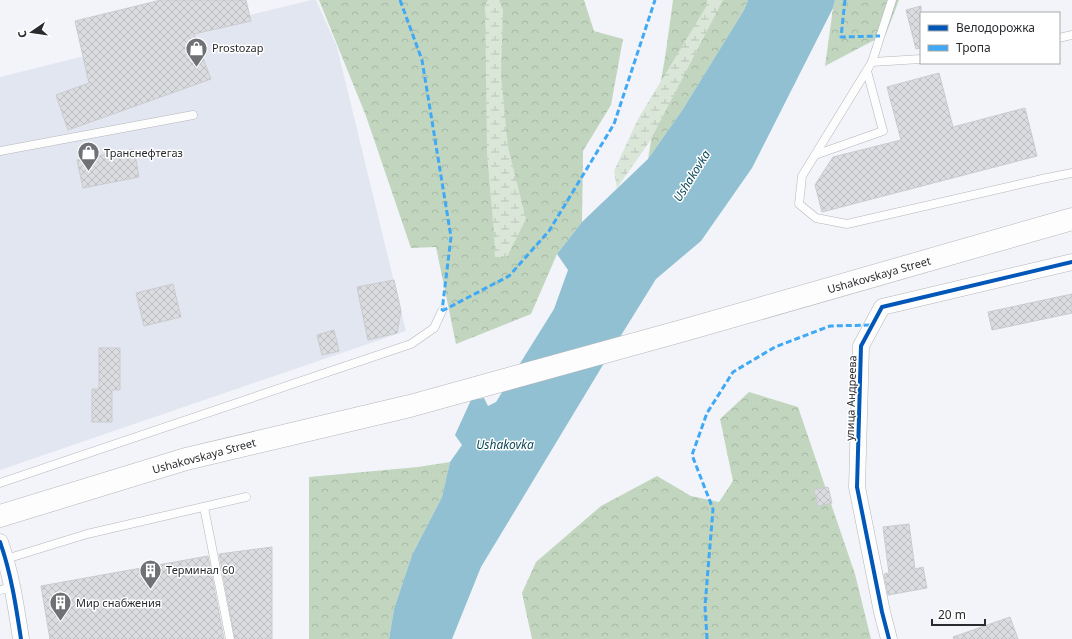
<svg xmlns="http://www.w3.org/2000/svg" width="1072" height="639" font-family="'Noto Sans',sans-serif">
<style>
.built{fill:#e1e6f1}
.forest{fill:url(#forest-crowns)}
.wetland{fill:url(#wetland-marsh)}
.water{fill:#90c0d1}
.building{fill:url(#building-cross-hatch);stroke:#cacbcf}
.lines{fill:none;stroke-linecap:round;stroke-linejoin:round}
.service-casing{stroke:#b5b6ba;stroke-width:9}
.minor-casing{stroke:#b5b6ba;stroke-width:17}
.secondary-casing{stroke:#b5b6ba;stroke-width:23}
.service{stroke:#fdfdfe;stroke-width:8}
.minor{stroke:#fdfdfe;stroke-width:16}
.secondary{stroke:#fdfdfe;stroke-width:22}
.quiet{stroke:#3fa9f5;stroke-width:3;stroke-dasharray:6 3;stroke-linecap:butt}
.cycleway-casing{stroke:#fff;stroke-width:6}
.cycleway{stroke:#0057b8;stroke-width:4}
.labels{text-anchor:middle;stroke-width:3;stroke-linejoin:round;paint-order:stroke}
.poi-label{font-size:11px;fill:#292b2e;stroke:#fff;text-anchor:start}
.street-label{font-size:11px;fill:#292b2e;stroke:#fff}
.water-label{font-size:12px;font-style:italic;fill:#0e4a5a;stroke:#fff}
</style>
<defs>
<pattern id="forest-crowns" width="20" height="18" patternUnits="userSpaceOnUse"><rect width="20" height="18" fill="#c2d6bf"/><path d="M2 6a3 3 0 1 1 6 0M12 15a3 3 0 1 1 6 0" fill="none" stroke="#a7b8a4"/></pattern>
<pattern id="wetland-marsh" width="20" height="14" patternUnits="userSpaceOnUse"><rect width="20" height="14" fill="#d9e6d8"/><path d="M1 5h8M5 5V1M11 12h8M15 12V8" fill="none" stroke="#bac5ba"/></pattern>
<pattern id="building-cross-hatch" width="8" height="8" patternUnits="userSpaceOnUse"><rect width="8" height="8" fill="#dbdce0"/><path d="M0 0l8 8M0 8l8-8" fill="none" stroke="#bcbdc0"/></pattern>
</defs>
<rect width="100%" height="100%" fill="#f2f4f9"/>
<!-- built -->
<path class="built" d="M311,0H316L337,47L406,331L0,470V77Z"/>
<!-- forest -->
<g class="forest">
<path d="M319,0H584L594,31L623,39L611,105L583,151L582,222L557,254L531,314L456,344L436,247L411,248L366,116Z"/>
<path d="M673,0H748L744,10L683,109L648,159L666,51Z"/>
<path d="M835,0H899L886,34L825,66L833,8Z"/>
<path d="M749,392L798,407L855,574L871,639H532L522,593L536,562L601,506L657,476L691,496L719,502L733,481L720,419Z"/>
<path d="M450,462L442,497L412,555L394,609L389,639H309V477L418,467Z"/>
</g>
<!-- wetland -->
<g class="wetland">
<path d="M488,0H499L503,10L501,75L508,147L526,219L507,257H495L494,233L487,154L485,5Z"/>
<path d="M707,0H723L650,141L617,188L614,171L638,119L706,7Z"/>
</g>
<!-- water -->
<path class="water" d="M748,0H835L833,8L752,168L701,241L656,279L612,350L481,567L452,639H389L394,609L412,555L442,497L450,462L462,445L455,435L471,400L484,398L488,406L496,402L554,309L568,270L557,254L582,222L648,159L683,109L744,10Z"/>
<!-- building -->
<g class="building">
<path d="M161,0H246L251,21L194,34L211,79L68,130L56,95L89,83L75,21Z"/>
<path d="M921,6V48L916,49L906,10Z"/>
<path d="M939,73L953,127L1025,108L1037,156L822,212L815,185L833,157L901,140L887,87Z"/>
<path d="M134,149L139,177L83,188L77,160Z"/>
<path d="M394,280L401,311L397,333L368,340L357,287Z"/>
<path d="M173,284L181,317L144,326L136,293Z"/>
<path d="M1072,294V313L992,330L988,312Z"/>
<path d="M334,330L339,351L322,355L317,335Z"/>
<path d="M99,348H120V390H112V422H92V389H99Z"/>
<path d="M828,487L832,503L818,506L814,490Z"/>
<path d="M909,524L915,569L923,567L927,588L888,595L884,574L889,573L883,527Z"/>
<path d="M272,547V639H235L219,554Z"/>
<path d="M208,556L224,639H50L41,586Z"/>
<path d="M1010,617L1018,639H954L953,637Z"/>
</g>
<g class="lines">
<defs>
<g id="service">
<path d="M892,0L872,62L802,176L799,204L816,218L847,224L1042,179L1072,173"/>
<path d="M1059,38L1072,35"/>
<path d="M872,62L921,59"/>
<path d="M0,151L193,115"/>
<path d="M815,155L883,131L867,71"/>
<path d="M0,483L411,344L434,328L442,311"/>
<path d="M204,507L230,639"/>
<path d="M6,559L87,534L246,497"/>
<path d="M0,590L12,587"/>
</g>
<g id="minor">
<path d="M0,542C11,573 16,606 21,639"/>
<path d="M889,639L882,612L857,487L861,346L882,307L1072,262"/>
</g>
<path id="secondary" d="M0,516L186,459L410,406L685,330L1072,219"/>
</defs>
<!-- service casing -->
<use href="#service" class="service-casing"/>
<!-- minor casing -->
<use href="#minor" class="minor-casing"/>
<!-- secondary casing -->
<use href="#secondary" class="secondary-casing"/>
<!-- service -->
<use href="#service" class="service"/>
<!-- minor -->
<use href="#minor" class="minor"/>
<!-- secondary -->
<use href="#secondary" class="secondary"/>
<!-- quiet -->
<g class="quiet">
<path d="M400,0L422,60L451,237L442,311"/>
<path d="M845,0L841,37L880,36"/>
<path d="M442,311L509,276L549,231L614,124L655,0"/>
<path d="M707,639L705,606L713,509L692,455L707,413L733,372L775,347L830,326L872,325"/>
</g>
<defs>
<g id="cycleway">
<path d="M0,542C11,573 16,606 21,639"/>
<path d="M889,639L882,612L857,487L861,346L882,307L1072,262"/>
</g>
</defs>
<!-- cycleway casing -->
<use href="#cycleway" class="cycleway-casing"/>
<!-- cycleway -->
<use href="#cycleway" class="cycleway"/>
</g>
<!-- icons -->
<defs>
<symbol id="shop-pin" viewBox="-11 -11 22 30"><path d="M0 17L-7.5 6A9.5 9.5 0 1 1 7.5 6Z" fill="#6f7175" stroke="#fff"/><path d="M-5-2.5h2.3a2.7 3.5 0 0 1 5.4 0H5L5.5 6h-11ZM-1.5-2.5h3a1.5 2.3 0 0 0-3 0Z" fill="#fff"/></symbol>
<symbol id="building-pin" viewBox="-11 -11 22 30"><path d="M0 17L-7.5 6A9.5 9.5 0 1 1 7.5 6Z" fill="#6f7175" stroke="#fff"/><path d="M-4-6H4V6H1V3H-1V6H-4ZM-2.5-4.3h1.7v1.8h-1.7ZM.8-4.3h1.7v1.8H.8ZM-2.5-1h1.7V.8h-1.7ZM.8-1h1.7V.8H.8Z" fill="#fff"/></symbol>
</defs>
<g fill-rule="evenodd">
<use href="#shop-pin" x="184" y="36" width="25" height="34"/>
<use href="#shop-pin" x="76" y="140" width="25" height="34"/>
<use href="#building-pin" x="138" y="558" width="25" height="34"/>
<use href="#building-pin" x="48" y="590" width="25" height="34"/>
</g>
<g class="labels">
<!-- poi labels -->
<g class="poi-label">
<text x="212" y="52">Prostozap</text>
<text x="104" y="157">Транснефтегаз</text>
<text x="166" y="574">Терминал 60</text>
<text x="76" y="607">Мир снабжения</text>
</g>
<!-- street labels -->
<g class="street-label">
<text transform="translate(879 275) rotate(-16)" y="4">Ushakovskaya Street</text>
<text transform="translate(851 398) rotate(-88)" y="4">улица Андреева</text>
<text transform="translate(204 456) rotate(-15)" y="4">Ushakovskaya Street</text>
</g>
<!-- water labels -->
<g class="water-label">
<text transform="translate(692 176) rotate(-58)" y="4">Ushakovka</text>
<text x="505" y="449">Ushakovka</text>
</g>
</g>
<!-- legend -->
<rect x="920" y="12" width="140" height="52" fill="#ffffff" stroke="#a9aaab"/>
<rect x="928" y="25" width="20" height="6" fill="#0057b8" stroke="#a9aaab"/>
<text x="956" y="32" font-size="12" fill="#292b2e">Велодорожка</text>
<rect x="928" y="45" width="20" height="6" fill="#3fa9f5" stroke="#a9aaab"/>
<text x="956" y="52" font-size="12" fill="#292b2e">Тропа</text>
<!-- north arrow -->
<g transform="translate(32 32) rotate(257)" stroke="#ffffff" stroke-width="3" paint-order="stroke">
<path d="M0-3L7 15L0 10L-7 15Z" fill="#292b2e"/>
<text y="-6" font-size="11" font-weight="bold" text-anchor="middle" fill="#292b2e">С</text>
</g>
<!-- scale -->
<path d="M932 619v6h53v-6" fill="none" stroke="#292b2e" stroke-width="2"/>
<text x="938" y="619" font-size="12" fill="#292b2e" stroke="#ffffff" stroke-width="3" paint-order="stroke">20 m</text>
</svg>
